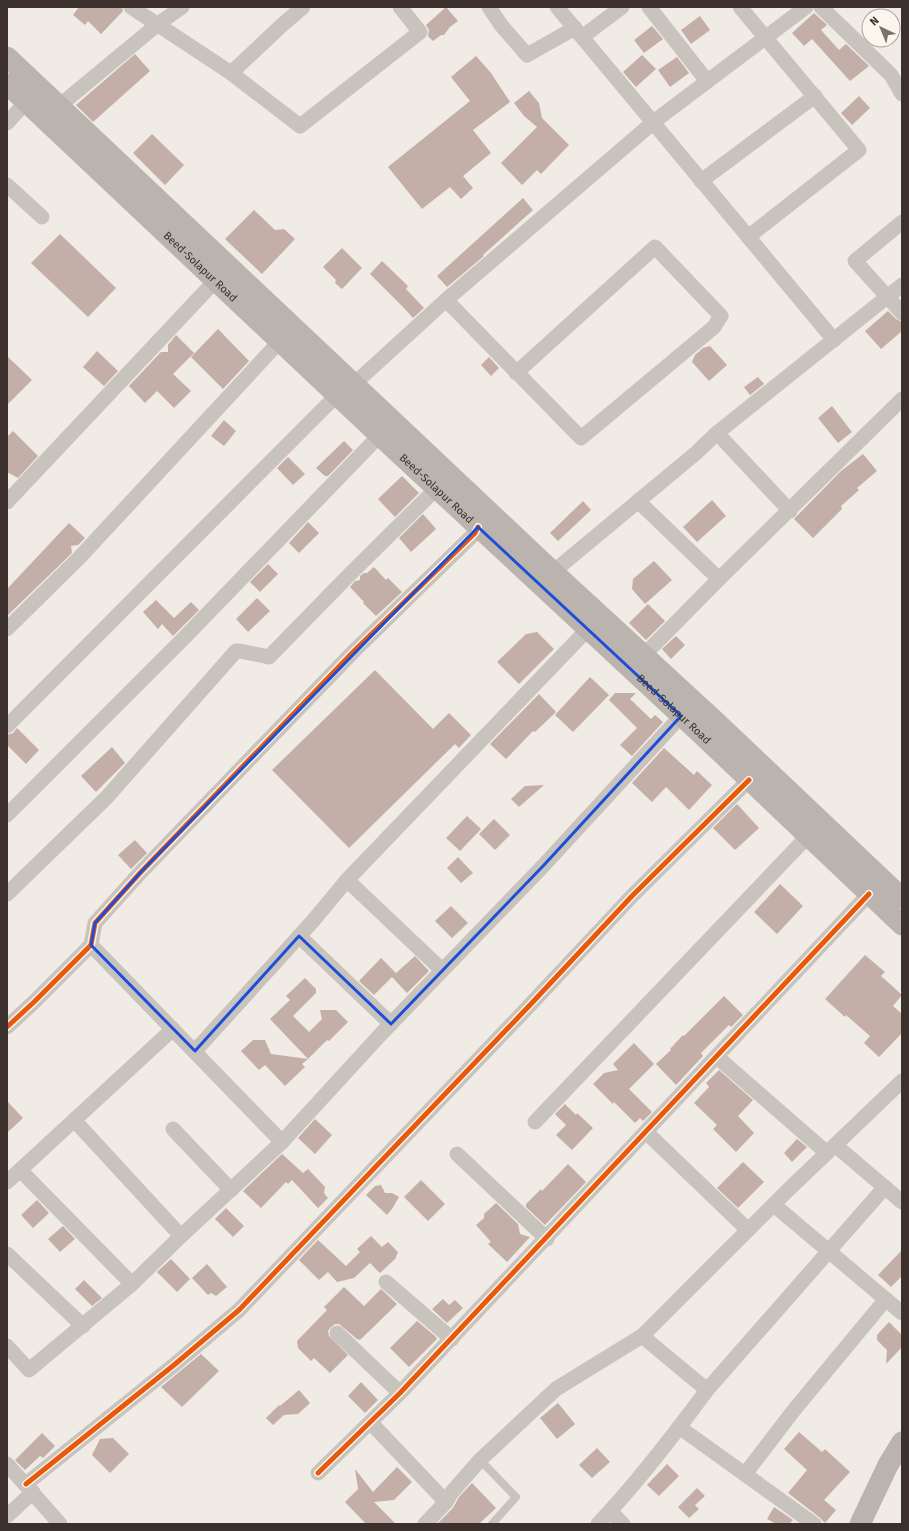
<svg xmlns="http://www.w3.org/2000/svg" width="909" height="1531" font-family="'Fira Sans',sans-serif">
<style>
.building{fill:#c3afa7}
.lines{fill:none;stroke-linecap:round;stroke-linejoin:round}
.lane{stroke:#c9c3be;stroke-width:8}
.street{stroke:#c9c3be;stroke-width:15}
.secondary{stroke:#bab3ae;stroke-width:21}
.cycleway-casing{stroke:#fbf5ee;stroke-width:8}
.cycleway{stroke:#e8590c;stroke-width:5}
.marked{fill:none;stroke:#1d4ed8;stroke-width:3;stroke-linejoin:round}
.labels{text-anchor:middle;stroke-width:3.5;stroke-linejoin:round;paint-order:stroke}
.street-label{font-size:11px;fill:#3b302b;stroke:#fbf5ee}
</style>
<rect width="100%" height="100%" fill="#f0ebe5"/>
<!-- building -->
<g class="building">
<path d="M79,7H122L123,11L101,34L88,21L85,25L73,15Z"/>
<path d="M446,7L458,21L450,27L444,35H441L433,41L428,36L429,30L426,25Z"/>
<path d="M814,13L827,25L821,30L839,50L846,44L869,66L850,81L812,39L804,46L792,33Z"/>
<path d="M700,16L710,30L691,44L681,30Z"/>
<path d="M652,26L663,39L644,53L634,40Z"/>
<path d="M135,54L150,71L93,122L76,105Z"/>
<path d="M642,55L656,69L636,87L623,72Z"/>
<path d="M476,56L491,73L510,102L473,130L491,153L463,176L473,188L461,199L450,187L422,209L388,167L470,101L451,77Z"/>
<path d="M677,57L689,73L670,87L658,70Z"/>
<path d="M529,91L539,103L542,118L569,145L541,174L537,170L522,185L501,163L537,127L524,116L514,103Z"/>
<path d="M859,96L870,108L852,125L841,113Z"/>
<path d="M152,134L184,165L165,185L133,153Z"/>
<path d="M523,198L533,210L483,255L484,256L447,287L437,276Z"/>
<path d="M254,210L275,230L284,229L295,239L262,274L225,239Z"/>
<path d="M60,234L116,288L88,317L31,263Z"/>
<path d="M342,248L362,268L342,289L335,283L336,280L323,267Z"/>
<path d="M382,261L408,286L406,289L424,308L413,318L403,307L370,274Z"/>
<path d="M888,311L896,319L902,322V331L881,349L865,331Z"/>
<path d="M218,329L249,361L223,389L191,357Z"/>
<path d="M176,335L194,353L173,374L191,391L174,408L157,391L145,403L129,386L161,352H168V345Z"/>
<path d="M710,346L727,365L709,381L692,362L695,355L703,348Z"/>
<path d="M97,351L118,371L104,386L83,367Z"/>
<path d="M7,356L32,380L7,405Z"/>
<path d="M489,357L499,368L491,376L481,365Z"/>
<path d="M758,377L764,384L750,395L744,387Z"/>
<path d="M832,406L852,432L838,443L818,418Z"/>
<path d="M224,420L236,431L224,446L211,436Z"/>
<path d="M13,431L38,456L18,478L7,472V437Z"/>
<path d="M344,441L353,450L328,476H325L316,468Z"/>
<path d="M863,454L877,471L857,488L859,490L841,506L842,509L813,538L794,519L841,471Z"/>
<path d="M288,457L305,474L293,485L277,468Z"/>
<path d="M402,476L419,493L395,517L378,499Z"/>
<path d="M712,500L726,516L697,542L683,527Z"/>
<path d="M583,501L591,510L558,541L550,533Z"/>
<path d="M423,514L436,529L411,552L399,538Z"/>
<path d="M308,522L319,533L299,553L289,543Z"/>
<path d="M69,523L85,538L78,545L71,546L72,553L7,616V589Z"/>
<path d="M654,561L672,580L645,604L632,589L633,579Z"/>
<path d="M268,564L278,574L260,592L250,582Z"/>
<path d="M374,567L386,580L388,578L402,592L376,616L363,603L364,602L350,587L355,581L360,580V576L364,573H367Z"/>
<path d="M257,598L270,611L248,632L236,619Z"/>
<path d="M156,600L174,618L191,602L199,610L173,636L162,624L158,629L143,612Z"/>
<path d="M648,604L665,621L646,640L629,623Z"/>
<path d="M537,632L554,649L519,684L497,662L526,634Z"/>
<path d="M676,636L685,645L671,659L662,649Z"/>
<path d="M375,670L433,729L449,713L471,735L459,748L455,744L349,848L272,770Z"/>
<path d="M590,677L609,695L573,732L555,715Z"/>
<path d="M615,693H636L630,699L651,719L655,715L663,722L632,756L620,745L637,728L609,700Z"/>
<path d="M539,694L556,712L535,732L533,731L506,759L490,744Z"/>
<path d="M17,728L39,750L26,764L7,745V735L13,733Z"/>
<path d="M112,747L125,763L96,792L81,776Z"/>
<path d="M664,748L694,775L697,771L712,785L689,810L666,787L652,802L632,783Z"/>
<path d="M544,785L519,807L511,799L525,786Z"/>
<path d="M737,804L759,828L735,850L713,828Z"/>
<path d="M467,816L481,829L460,851L446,838Z"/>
<path d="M494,819L510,835L495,850L479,834Z"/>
<path d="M135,840L147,853L131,869L118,855Z"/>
<path d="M458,857L473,873L461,883L447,868Z"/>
<path d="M780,884L803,906L777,934L754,912Z"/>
<path d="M451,906L468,923L452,938L435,921Z"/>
<path d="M865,955L885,972L881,976L902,995L893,1006L902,1014V1033L879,1057L864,1043L870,1036L846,1015L845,1017L825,999Z"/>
<path d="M415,956L429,971L407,993L392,977L374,995L359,981L381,958L396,973L395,974Z"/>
<path d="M305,978L316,989V993L293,1016L309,1032L322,1019L320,1010H336L348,1022L329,1041L327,1040L308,1059L270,1019L290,1000L286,996Z"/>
<path d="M724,996L743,1015L731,1027L729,1025L701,1053L703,1056L676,1085L656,1064L671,1050L670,1049L683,1035L684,1036Z"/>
<path d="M253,1040H265L271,1054L308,1059L302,1064L305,1067L285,1086L265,1065L259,1070L241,1051Z"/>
<path d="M634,1043L654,1064L629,1089L652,1112L643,1121L640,1118L635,1123L614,1102L613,1104L593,1084L604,1073L618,1070L613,1064Z"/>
<path d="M719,1070L753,1100L738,1116L754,1133L736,1152L713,1129L717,1125L694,1103L709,1087L706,1083Z"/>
<path d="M7,1101L23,1118L7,1133Z"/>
<path d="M565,1104L576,1115L577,1113L593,1128L572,1150L556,1135L566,1125L555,1114Z"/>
<path d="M315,1119L332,1135L315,1154L298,1138Z"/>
<path d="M797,1139L807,1147L792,1162L784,1153Z"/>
<path d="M282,1154L303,1173L308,1169L325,1187L324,1193L328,1198L318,1208L292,1180L288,1184L286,1182L261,1208L243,1191Z"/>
<path d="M743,1162L764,1182L738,1208L717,1188Z"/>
<path d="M568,1164L586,1182L545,1225L526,1207V1204L541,1189L542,1191Z"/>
<path d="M421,1180L445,1204L428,1221L404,1197Z"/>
<path d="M381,1185L385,1193H392L399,1197L392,1209L387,1215L366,1195L375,1186Z"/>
<path d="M37,1200L49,1213L33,1228L21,1215Z"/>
<path d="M496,1203L518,1224L520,1234L530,1237L507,1262L488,1244L491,1242L476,1225L484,1218V1214Z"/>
<path d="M226,1208L244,1226L233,1237L215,1219Z"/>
<path d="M63,1226L75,1239L60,1252L48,1239Z"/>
<path d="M371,1236L382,1247L388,1242L398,1252L395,1259L380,1273L370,1263L354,1278L337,1282L328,1272L319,1280L299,1260L318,1240L346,1266L360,1252L357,1249Z"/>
<path d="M902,1250V1276L891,1287L878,1275Z"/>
<path d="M171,1259L190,1279L177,1292L157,1272Z"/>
<path d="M207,1264L227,1287L216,1296L211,1293L208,1295L192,1278Z"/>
<path d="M84,1280L102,1298L92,1306L75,1289Z"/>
<path d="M344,1287L364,1306L381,1289L397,1304L360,1340L357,1339L339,1324H335L331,1327L328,1331L329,1336L348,1355L330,1373L314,1358L311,1361L298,1348L297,1341L327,1310L324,1307Z"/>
<path d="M443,1299L449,1305L455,1300L463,1308L447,1323L432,1309Z"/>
<path d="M417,1321L435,1336L437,1339L409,1367L390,1348Z"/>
<path d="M889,1322L902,1335V1347L886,1364L887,1350L877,1340V1335Z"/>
<path d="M201,1354L219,1371L182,1407L161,1387Z"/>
<path d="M361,1382L378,1400L365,1413L348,1396Z"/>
<path d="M299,1390L310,1403L298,1414L284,1415L273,1425L266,1418L279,1405L280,1406Z"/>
<path d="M558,1403L575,1424L557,1439L540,1418Z"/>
<path d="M799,1432L822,1452L825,1449L850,1472L824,1500L836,1510L825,1523L819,1517L788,1493L807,1470L784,1449Z"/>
<path d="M42,1433L55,1446L43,1458L40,1456L25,1470L15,1460Z"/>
<path d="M113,1438L129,1454L110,1473L92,1455L100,1439Z"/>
<path d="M597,1448L610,1462L592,1478L579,1465Z"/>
<path d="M667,1464L679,1476L659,1496L647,1485Z"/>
<path d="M397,1467L412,1482L394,1500L374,1502L396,1524H366L345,1502L358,1489L355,1469L373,1492Z"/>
<path d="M472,1483L496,1508L479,1524H437L453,1508L459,1497Z"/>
<path d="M697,1488L705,1496L695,1505L699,1509L689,1518L678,1507Z"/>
<path d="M774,1507L793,1520L789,1524H776L767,1519Z"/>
</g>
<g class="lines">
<!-- lane -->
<path class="lane" d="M480,1460L516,1497L492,1524"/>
<!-- street -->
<g class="street">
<path d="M131,7L231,73L300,126L420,32L400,7"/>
<path d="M489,7L501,25L527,55L575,28"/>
<path d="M557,7L834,340"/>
<path d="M649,7L707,81"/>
<path d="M740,7L859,150L748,237"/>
<path d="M821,7L891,75L902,94"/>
<path d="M582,37L622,7"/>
<path d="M231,73L281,26L303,7"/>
<path d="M59,106L158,24L182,7"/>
<path d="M7,123L26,102"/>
<path d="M701,181L815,96"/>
<path d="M7,185L42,217"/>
<path d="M902,222L855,261L902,313"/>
<path d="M446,300L581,438L714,327L721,316L655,247L516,373"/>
<path d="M354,384L446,300L656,120L806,7"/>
<path d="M717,433L790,511"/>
<path d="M638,501L719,579L902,399"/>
<path d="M7,502L216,280"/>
<path d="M553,572L696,453L717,433L902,285"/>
<path d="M7,629L80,557L280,341"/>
<path d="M644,655L719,579"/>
<path d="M7,726L337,395"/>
<path d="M7,815L182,640L380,435"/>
<path d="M347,880L442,970"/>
<path d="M7,894L107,797L236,651H240L269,657L350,574L437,488"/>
<path d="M299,936L391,1024"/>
<path d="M91,945L282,1142"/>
<path d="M7,1027L34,1002L91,945L95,923L140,873L354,651L475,533L478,527"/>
<path d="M195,1051L312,922L347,880L588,629"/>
<path d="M717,1057L827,1153"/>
<path d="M74,1120L181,1236"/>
<path d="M535,1122L808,836"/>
<path d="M173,1129L231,1190"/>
<path d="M646,1132L748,1230"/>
<path d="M835,1145L902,1202"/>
<path d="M457,1154L547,1239"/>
<path d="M20,1170L132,1284"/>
<path d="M7,1182L173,1029"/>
<path d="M774,1205L902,1313"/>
<path d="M7,1254L83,1326"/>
<path d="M386,1282L452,1339"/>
<path d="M337,1333L400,1393"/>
<path d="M7,1346L29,1370L132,1284L181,1236L282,1142L381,1034L544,865L681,716"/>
<path d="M707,1390L885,1187"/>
<path d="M371,1423L446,1502"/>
<path d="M679,1427L814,1524"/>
<path d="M7,1464L60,1524"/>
<path d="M318,1473L400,1393L869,894"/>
<path d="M745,1474L794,1410L886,1299"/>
<path d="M26,1484L174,1365L239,1310L530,1005L632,896L749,780"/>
<path d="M610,1511L623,1524"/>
<path d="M7,1516L33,1492"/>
<path d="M425,1524L446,1502L452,1492L480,1460L556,1389L642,1336"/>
<path d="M598,1524C638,1482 673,1436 707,1390L642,1336L786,1192L902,1081"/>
</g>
<!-- secondary -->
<g class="secondary">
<path d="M7,57L553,572L713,719L902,898"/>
<path id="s1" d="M7,84L390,445L700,733L902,925"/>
<path d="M860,1524L888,1465L902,1442"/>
</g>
<defs>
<g id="cycleway">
<path d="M7,1027L34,1002L91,945L95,923L140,873L354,651L475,533L478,527"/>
<path d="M318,1473L400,1393L869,894"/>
<path d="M26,1484L174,1365L239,1310L530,1005L632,896L749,780"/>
</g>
</defs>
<!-- cycleway casing -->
<use href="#cycleway" class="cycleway-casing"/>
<!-- cycleway -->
<use href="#cycleway" class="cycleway"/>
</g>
<!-- marked area -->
<path class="marked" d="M478,527L681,716L544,865L391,1024L299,936L195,1051L91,945L95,923L140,873Z"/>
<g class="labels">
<!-- street labels -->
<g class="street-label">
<text dy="4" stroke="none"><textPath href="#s1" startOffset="266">Beed-Solapur Road</textPath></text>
<text dy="4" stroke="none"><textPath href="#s1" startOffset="590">Beed-Solapur Road</textPath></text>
<text dy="4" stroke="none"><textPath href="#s1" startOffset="914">Beed-Solapur Road</textPath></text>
</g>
</g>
<!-- border -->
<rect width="909" height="1531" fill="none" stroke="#3b302b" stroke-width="16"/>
<!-- north arrow -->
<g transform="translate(881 28) rotate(316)"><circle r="19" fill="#fbf5ee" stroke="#aea6a0"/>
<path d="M0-3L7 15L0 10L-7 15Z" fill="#7a716c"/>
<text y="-6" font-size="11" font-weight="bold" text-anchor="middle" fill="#3b302b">N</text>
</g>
</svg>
